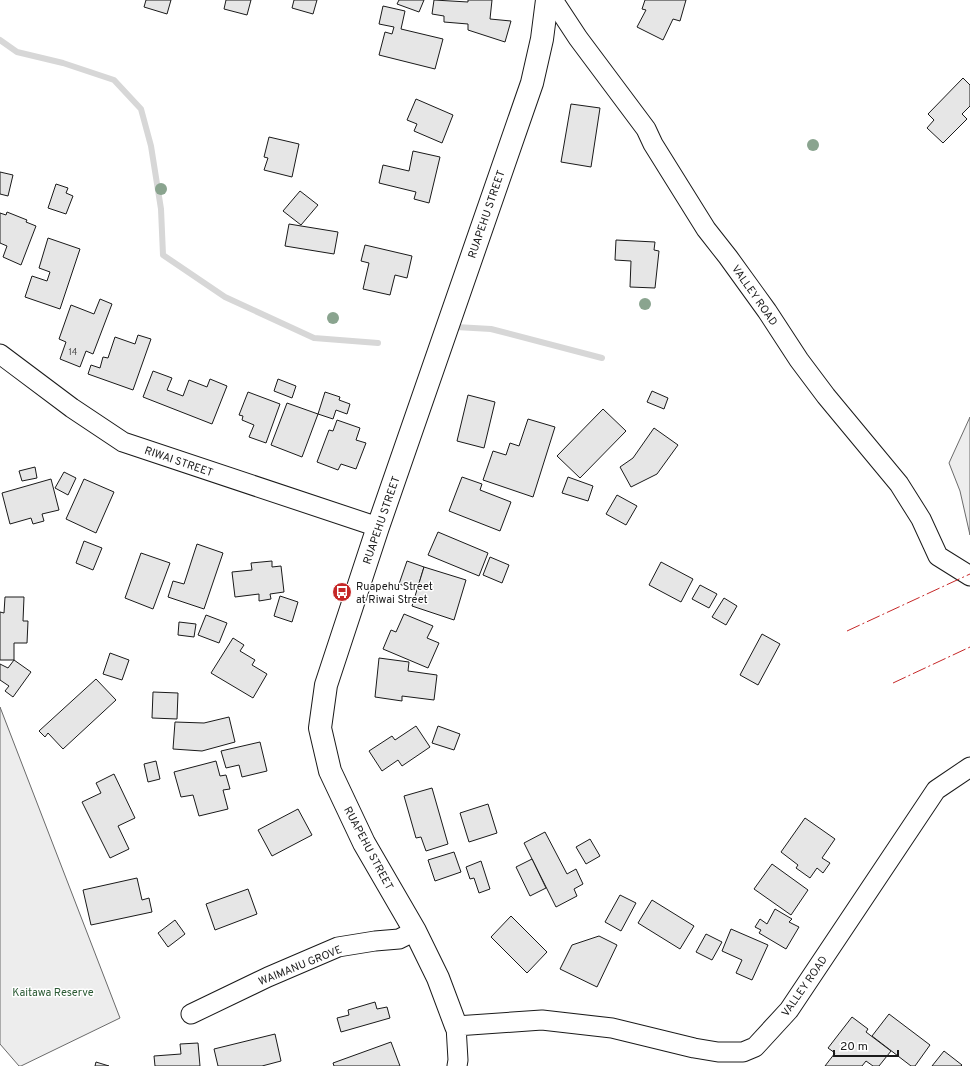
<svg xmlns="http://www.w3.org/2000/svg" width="970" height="1066" font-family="Overpass,sans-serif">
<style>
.built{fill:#ededed;stroke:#6a6a6a}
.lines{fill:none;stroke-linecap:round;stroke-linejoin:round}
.stream{stroke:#d7d7d7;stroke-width:6}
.building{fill:#e6e6e6;stroke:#1a1a1a}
.street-casing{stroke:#1a1a1a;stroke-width:21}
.secondary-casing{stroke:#1a1a1a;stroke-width:24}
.street{stroke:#fff;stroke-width:19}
.secondary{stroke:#fff;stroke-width:22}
.power{stroke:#c62828;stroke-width:1;stroke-dasharray:14 3 2 3;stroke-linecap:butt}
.tree{fill:#8aa48f}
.labels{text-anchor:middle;stroke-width:3;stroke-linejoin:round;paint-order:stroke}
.number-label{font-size:9px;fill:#4d4d4d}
.street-label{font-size:11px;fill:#1a1a1a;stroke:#fff}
.poi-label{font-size:11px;fill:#1a1a1a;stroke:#fff;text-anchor:start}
.park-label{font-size:11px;fill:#2b5a34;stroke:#fff}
</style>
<rect width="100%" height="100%" fill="#fff"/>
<!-- built -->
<g class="built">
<path d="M970,417V535L960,491L949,463Z"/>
<path d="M0,707L120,1018L21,1066H19L0,1044Z"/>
</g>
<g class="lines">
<!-- stream -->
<g class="stream">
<path d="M0,40L17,52L63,63L114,80L141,109L151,146L161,209L163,255L225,297L314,338L378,343"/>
<path d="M456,327L491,329L602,358"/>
</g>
</g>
<!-- building -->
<g class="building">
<path d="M146,0H171L167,14L144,7Z"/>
<path d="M226,0H251L247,15L224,9Z"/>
<path d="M294,0H317L313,14L292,8Z"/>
<path d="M399,0H424L419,12L397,4Z"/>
<path d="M434,0L468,2V0H492L490,19L511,21L505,42L468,30V24L444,22V16L432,14Z"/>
<path d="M645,0H686L680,21L673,19L663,40L637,27L646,10L642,9Z"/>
<path d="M383,6L405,11L401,29L443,39L435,69L379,55L385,32L392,34L394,27L379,24Z"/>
<path d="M963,78L970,85V106L962,114L967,119L943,143L927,128L934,120L928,114Z"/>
<path d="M416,99L453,115L442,143L414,131L417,124L407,120Z"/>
<path d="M571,104L600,108L591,167L561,162Z"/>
<path d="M269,137L299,144L292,177L264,170L268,158L264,157Z"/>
<path d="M413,151L440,157L429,203L414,199L416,192L379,183L383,165L409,171Z"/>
<path d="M0,172L13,175L8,196L0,194Z"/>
<path d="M56,184L68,188L66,193L73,196L66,214L48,208Z"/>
<path d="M300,191L318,205L301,225L283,211Z"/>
<path d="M7,212L27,220L26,222L36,226L21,265L3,257L7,246L0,243V213L6,215Z"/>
<path d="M289,224L338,232L334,254L285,246Z"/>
<path d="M48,238L80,249L60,309L25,297L32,276L47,281L50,272L39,268Z"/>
<path d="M616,240L655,242L654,250L659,251L655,288L630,287L631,261L615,260Z"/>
<path d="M365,245L412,256L407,278L395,275L390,295L363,289L369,263L361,261Z"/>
<path d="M100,299L112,304L93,354L86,351L80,367L60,359L66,342L59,339L71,305L94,314Z"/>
<path d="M138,335L151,339L133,390L88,374L91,365L100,368L103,357L108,358L115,337L135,344Z"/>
<path d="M153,371L172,378L167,390L183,396L189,380L207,387L210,379L227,386L212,424L143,397Z"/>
<path d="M278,379L296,386L292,398L274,391Z"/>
<path d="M652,391L668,398L664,409L647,402Z"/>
<path d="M248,392L280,404L266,443L249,437L254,425L242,420L243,416L239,415Z"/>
<path d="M325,392L340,397L339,400L350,404L347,414L336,410L333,419L318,414Z"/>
<path d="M468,395L495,402L484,448L457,441Z"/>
<path d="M287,403L318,414L302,457L271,445Z"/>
<path d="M603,409L626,431L580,478L557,456Z"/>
<path d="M528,419L555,427L533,497L483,480L493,451L506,455L510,443L519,446Z"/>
<path d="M337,420L360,428L356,440L366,443L356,469L341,464L338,470L317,462L329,430L333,431Z"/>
<path d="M654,428L678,445L657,474L631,487L620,467L633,458Z"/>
<path d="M35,467L37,478L22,481L19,471Z"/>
<path d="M64,472L76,478L68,495L55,488Z"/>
<path d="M462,477L482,484L480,490L511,502L500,531L449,511Z"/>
<path d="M568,477L593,486L588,501L562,493Z"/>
<path d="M51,479L59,510L42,514L44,521L33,524L31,518L10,524L2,493Z"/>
<path d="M84,479L114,492L96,533L66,519Z"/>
<path d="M617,495L637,506L626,525L606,514Z"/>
<path d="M438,532L488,553L479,576L428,555Z"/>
<path d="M84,541L102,548L93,570L76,563Z"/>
<path d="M197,544L223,553L204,609L168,597L173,581L184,584Z"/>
<path d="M141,553L170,563L153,609L125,598Z"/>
<path d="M490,557L509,565L502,583L483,575Z"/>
<path d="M272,561V567L281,566L284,592L270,594L271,599L259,601V594L235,597L232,572L252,570L251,563Z"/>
<path d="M407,561L424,567L417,590L399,584Z"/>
<path d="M661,562L693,579L681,602L649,585Z"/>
<path d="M424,567L466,580L454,620L412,606Z"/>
<path d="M700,585L717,594L709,608L692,599Z"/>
<path d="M280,596L298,602L292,622L274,616Z"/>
<path d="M5,597H24L23,621H28L27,643H14V660H0V612L4,613Z"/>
<path d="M724,598L737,606L726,625L712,617Z"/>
<path d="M404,614L433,626L427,638L439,643L428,668L383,649L391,630L396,632Z"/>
<path d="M206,615L227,623L219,643L198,635Z"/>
<path d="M179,622L196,624L194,637L178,635Z"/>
<path d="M762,634L780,644L758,685L740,675Z"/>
<path d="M233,638L244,645L240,651L255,660L252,665L267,674L253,698L211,673Z"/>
<path d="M110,653L129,660L122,680L103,674Z"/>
<path d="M379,658L409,662L408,671L437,675L434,700L402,696V701L375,697Z"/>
<path d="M14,660L31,672L13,697L5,691L9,686L0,680V664L8,668Z"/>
<path d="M96,679L116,700L63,749L48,733L45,737L39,731Z"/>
<path d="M153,692L178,693L177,719L152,718Z"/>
<path d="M229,717L235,742L202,751L173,749L175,722L204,723Z"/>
<path d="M416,726L430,747L402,766L398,760L382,771L369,751L392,736L395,740Z"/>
<path d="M438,726L460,734L454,750L432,743Z"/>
<path d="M260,742L267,771L242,777L239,765L226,768L221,751Z"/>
<path d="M156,761L160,779L148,782L144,764Z"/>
<path d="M216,761L220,776L226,775L230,789L223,790L228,809L199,816L193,795L181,797L174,772Z"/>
<path d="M114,774L135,818L118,826L129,849L110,858L82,802L101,793L96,783Z"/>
<path d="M432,788L448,844L426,851L421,837L416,838L404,796Z"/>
<path d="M488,804L497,833L469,842L460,813Z"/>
<path d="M298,809L312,835L272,856L258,830Z"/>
<path d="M805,818L835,839L822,858L830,863L823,873L817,868L810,878L796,868L798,865L781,852Z"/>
<path d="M545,832L567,874L576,869L583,884L574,889L577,896L556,907L524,843Z"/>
<path d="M590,839L600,856L586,864L576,847Z"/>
<path d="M454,852L461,872L435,881L428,860Z"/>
<path d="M532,859L546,888L530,896L516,867Z"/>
<path d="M481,861L490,889L479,893L474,878L470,879L466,867Z"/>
<path d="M772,864L808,890L791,915L754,889Z"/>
<path d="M137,878L142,900L149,898L152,912L91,925L83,890Z"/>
<path d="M248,889L257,914L215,930L206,904Z"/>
<path d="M620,895L636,903L621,931L605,922Z"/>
<path d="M652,900L694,926L680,949L638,923Z"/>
<path d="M775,909L792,919L789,922L799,927L786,949L759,933L761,930L755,927L760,919L767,924Z"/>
<path d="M511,916L547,952L527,973L491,937Z"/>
<path d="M175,920L185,934L168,947L158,933Z"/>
<path d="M731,929L768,945L752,980L736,973L742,960L722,951Z"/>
<path d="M706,934L722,942L712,960L696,952Z"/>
<path d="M599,936L617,945L597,987L560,969L572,945Z"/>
<path d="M375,1002L377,1009L387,1007L390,1018L341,1032L337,1018L349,1015L348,1010Z"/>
<path d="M889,1014L930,1045L915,1066H911L872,1036Z"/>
<path d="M852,1017L868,1029L866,1032L891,1051L879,1066H873L866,1061L862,1066H825L835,1053L828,1048Z"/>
<path d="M275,1034L281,1061L262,1066H218L214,1049Z"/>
<path d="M391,1042L400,1066H334L333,1063Z"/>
<path d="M198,1043L200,1066H155L154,1056L181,1054L180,1044Z"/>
<path d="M944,1051L962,1065L961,1066H932Z"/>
<path d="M96,1062L109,1066H95Z"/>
</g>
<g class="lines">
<defs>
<g id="street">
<path d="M553,0L578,38L646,129L653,144L706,229L728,257L767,311L799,360L826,396L899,484L921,519L938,556L970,576"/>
<path d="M0,354L72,408L123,442L378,527"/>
<path d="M191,1014L268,977L338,947L375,941L399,939L415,931"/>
<path d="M457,1066L458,1060L456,1026L542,1020L612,1028L694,1048L718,1052H743L755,1047L789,1010L936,790L970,767"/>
</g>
<path id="secondary" d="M456,1026L438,978L415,931L364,843L330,771L320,728L326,685L378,527L532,83L542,39L547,0"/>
</defs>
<!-- street casing -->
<use href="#street" class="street-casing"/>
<!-- secondary casing -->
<use href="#secondary" class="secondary-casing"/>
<!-- street -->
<use href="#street" class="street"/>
<!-- secondary -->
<use href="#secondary" class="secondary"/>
<!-- power -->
<g class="power">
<path d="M847,631L970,574"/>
<path d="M893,683L970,647"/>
</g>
</g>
<!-- trees -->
<g class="tree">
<circle cx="813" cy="145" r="6"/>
<circle cx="161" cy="189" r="6"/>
<circle cx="645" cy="304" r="6"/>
<circle cx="333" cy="318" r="6"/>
</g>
<!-- icons -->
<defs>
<symbol id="bus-disc" viewBox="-11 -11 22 22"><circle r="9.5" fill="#c62828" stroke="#fff"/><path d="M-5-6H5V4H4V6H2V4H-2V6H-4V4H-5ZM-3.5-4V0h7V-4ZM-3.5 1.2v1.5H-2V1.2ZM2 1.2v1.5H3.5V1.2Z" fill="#fff"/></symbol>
</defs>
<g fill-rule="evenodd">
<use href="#bus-disc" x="331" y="581" width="22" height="22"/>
</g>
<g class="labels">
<!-- number labels -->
<g class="number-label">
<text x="73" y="355">14</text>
</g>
<!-- street labels -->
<g class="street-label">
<text transform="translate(486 214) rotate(-71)" y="4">RUAPEHU STREET</text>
<text transform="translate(755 295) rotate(55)" y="4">VALLEY ROAD</text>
<text transform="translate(179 461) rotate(19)" y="4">RIWAI STREET</text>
<text transform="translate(381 520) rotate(-71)" y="4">RUAPEHU STREET</text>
<text transform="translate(369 848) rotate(62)" y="4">RUAPEHU STREET</text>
<text transform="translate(300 965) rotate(-22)" y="4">WAIMANU GROVE</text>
<text transform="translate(804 986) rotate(-55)" y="4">VALLEY ROAD</text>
</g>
<!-- poi labels -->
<g class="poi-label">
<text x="356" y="590">Ruapehu Street<tspan x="356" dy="13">at Riwai Street</tspan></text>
</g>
<!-- park labels -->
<g class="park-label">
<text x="53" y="996">Kaitawa Reserve</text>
</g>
</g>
<!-- scale -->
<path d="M834 1050v6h64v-6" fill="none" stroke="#1a1a1a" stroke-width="2"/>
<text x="840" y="1050" font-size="12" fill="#1a1a1a" stroke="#ffffff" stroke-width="3" paint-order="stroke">20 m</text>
</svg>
